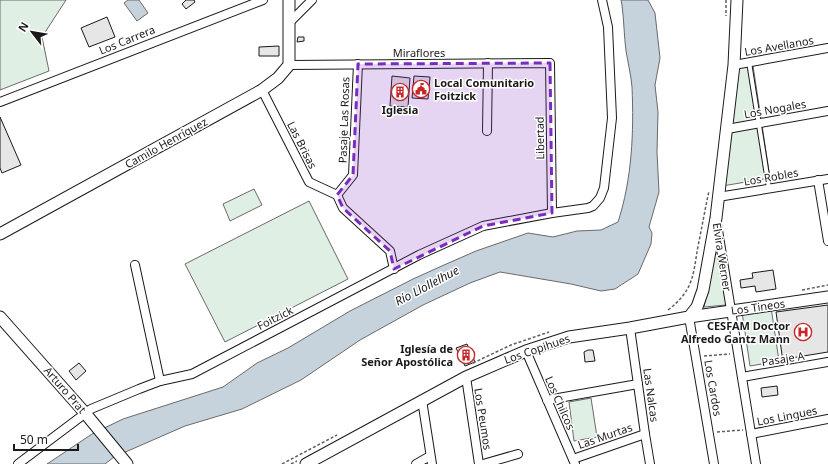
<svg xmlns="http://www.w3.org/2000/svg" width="828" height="464" font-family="'Noto Sans',sans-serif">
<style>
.green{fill:#e0efe3;stroke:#6a6a6a}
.water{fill:#c6d2dc;stroke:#6a6a6a}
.building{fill:#e6e6e6;stroke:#1a1a1a}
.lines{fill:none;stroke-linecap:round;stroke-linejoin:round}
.lane-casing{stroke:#1a1a1a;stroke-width:6}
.street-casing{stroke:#1a1a1a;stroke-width:10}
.secondary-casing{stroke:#1a1a1a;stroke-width:13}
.path{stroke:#5f5f5f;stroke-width:1.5;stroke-dasharray:3 2;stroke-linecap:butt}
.lane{stroke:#fff;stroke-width:4}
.street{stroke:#fff;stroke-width:8}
.secondary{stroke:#fff;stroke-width:11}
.marked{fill:#7b2cbf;fill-opacity:0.2;stroke:#7b2cbf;stroke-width:3;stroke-dasharray:8 5;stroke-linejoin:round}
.labels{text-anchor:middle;stroke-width:3;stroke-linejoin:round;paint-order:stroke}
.street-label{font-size:11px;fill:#1a1a1a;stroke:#fff}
.poi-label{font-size:11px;font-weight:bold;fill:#1a1a1a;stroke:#fff;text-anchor:end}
.water-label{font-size:12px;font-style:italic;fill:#1a1a1a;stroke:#fff}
</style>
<rect width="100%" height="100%" fill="#fff"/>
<!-- green -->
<g class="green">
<path d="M0,0H66L42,37L49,71L0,90Z"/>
<path d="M752,59L770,178L722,186L737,61Z"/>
<path d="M254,189L262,205L230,221L223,204Z"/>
<path d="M309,201L348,279L225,342L185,264Z"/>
<path d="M717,240L726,305L704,307Z"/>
<path d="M771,307L779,361L750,366L742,312Z"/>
<path d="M591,398L597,437L574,441L569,402Z"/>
</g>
<!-- water -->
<g class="water">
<path d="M128,0H139L148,13L137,21L124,3Z"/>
<path d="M621,0H648L655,13L660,58L655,85L658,112L657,152L659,192L649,227L652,233L651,244L638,274L615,289L601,291L571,284L500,272L470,283L423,305L360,340L301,380L242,409L185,426L114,457L105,464H47L92,434L123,419L223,387L257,363L288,348L350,311L413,279L444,265L476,251L528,233L553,237L577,231L601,230L618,222C632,179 634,132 632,87C631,75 628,63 626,51C624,36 624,20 622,5Z"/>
</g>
<!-- building -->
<g class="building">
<path d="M186,0H194L195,2L186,9L182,4Z"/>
<path d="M107,17L115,37L89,47L81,28Z"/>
<path d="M298,37H304V41L297,42Z"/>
<path d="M279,46V56H259V47Z"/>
<path d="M392,76L410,78L408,107L390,106Z"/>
<path d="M414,76L430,77L428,99L412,98Z"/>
<path d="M0,117L21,165L2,173L0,168Z"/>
<path d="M773,270L776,289L756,292L755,286L741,288L740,280L753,278L752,273Z"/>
<path d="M828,305V352L791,358L792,361L783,362L776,312Z"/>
<path d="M467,344L475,362L465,366L456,348Z"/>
<path d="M588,350H593L595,361L585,362L584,352Z"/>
<path d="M79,363L86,371L76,380L69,371Z"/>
<path d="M777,386L778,395L762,397L761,388Z"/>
</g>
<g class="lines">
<defs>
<path id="lane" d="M749,62L769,188"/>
<g id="street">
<path d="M290,22L312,0"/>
<path d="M289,65L550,63L552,213"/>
<path d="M734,65L828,48"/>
<path d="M262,90L309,182L337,195L343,208L390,251L394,269"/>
<path d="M0,102L263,0"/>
<path d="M727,129L828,111"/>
<path d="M487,131L488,63"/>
<path d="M818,180L828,241"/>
<path d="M337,195L353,175L358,64"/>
<path d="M718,197L828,179"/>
<path d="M717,224L756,464"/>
<path d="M135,265L160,381"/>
<path d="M689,317L714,464"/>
<path d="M630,328L645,434L650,464"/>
<path d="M526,351L575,464"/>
<path d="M466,377L479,464"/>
<path d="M742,377L828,362"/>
<path d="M422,400L432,464"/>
<path d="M547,400L638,384"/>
<path d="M751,434L828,419"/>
<path d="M573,459L645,434"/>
<path d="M18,464L91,409L139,389L160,381L192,374L419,255L483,226L552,213L588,208L593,206L600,198L604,188L612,118L608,27L602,0"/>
<path d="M416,464L430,456"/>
<path d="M483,464L518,454"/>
</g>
<g id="secondary">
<path d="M0,234L262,90L278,78L289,65V0"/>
<path d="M0,317L85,413L127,464"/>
<path d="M689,317L828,297"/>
<path d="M306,464L466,377L526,351L569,337L630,328L689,317L697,307L703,290L716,218L734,65L737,0"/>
</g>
</defs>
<!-- lane casing -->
<use href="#lane" class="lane-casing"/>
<!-- street casing -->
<use href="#street" class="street-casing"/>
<!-- secondary casing -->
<use href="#secondary" class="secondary-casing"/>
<!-- path -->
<g class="path">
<path d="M726,0V16"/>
<path d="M802,290L828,285"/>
<path d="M668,310C694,290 693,275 698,246C702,227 705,209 709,191"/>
<path d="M704,356L730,354"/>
<path d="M473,363L511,345L549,332"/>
<path d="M717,432L743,430"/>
<path d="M282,464L337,435"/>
<path d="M291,464L297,461"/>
</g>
<!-- lane -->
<use href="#lane" class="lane"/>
<!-- street -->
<use href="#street" class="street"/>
<!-- secondary -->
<use href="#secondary" class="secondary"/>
</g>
<!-- marked area -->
<path class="marked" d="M550,63L552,213L483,226L394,269L390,251L343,208L337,195L353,175L358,64Z"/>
<!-- icons -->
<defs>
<symbol id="civic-ring" viewBox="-11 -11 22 22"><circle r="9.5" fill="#fff" stroke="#c62828" stroke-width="1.5"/><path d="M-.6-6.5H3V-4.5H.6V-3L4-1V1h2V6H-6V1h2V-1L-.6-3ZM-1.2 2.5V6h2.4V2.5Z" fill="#c62828"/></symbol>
<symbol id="building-ring" viewBox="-11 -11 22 22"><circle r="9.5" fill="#fff" stroke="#c62828" stroke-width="1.5"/><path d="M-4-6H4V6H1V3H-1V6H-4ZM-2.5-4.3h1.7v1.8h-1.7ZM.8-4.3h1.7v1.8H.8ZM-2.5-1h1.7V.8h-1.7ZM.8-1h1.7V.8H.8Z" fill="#c62828"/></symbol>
<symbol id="hospital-ring" viewBox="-11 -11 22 22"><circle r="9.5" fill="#fff" stroke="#c62828" stroke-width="1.5"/><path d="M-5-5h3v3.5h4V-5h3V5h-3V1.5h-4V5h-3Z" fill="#c62828"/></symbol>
</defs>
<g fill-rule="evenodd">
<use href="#civic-ring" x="411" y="79" width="20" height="20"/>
<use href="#building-ring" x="390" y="82" width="20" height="20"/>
<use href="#hospital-ring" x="793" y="322" width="20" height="20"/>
<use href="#building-ring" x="456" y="345" width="20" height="20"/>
</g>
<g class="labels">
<!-- street labels -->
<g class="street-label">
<text transform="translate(127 40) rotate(-22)" y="4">Los Carrera</text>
<text transform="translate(779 46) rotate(-10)" y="4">Los Avellanos</text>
<text x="419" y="57">Miraflores</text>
<text transform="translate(775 109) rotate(-10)" y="4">Los Nogales</text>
<text transform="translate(344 120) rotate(-88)" y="4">Pasaje Las Rosas</text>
<text transform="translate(540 138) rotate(-91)" y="4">Libertad</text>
<text transform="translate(166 143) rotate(-29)" y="4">Camilo Henríquez</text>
<text transform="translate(302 145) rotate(63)" y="4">Las Brisas</text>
<text transform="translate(771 177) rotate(-10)" y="4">Los Robles</text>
<text transform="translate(722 257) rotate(81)" y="4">Elvira Werner</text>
<text transform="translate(758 307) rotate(-8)" y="4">Los Tineos</text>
<text transform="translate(275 318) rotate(-27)" y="4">Foitzick</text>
<text transform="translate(537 349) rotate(-19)" y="4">Los Copihues</text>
<text transform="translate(783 359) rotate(-9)" y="4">Pasaje A</text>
<text transform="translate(713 388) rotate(80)" y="4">Los Cardos</text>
<text transform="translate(65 390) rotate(49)" y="4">Arturo Prat</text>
<text transform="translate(651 395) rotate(82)" y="4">Las Nalcas</text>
<text transform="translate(560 403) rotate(66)" y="4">Los Chilcos</text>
<text transform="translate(787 416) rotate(-11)" y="4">Los Lingues</text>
<text transform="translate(483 419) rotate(81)" y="4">Los Peumos</text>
<text transform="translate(605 436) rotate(-19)" y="4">Las Murtas</text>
</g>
<!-- poi labels -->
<g class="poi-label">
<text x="434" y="87" text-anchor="start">Local Comunitario<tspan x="434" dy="13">Foitzick</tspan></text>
<text x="400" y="114" text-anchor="middle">Iglesia</text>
<text x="790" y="330">CESFAM Doctor<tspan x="790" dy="13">Alfredo Gantz Mann</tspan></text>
<text x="453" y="353">Iglesía de<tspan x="453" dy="13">Señor Apostólica</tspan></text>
</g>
<!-- water labels -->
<g class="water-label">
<text transform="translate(427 286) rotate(-28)" y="4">Río Llollelhue</text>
</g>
</g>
<!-- north arrow -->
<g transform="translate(32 32) rotate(301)" stroke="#ffffff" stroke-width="3" paint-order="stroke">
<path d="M0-3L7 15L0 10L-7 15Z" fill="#1a1a1a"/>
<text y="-6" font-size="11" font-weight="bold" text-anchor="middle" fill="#1a1a1a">N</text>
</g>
<!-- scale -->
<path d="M14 444v6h64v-6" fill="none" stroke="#1a1a1a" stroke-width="2"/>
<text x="20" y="444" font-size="12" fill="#1a1a1a" stroke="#ffffff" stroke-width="3" paint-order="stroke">50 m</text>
</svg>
